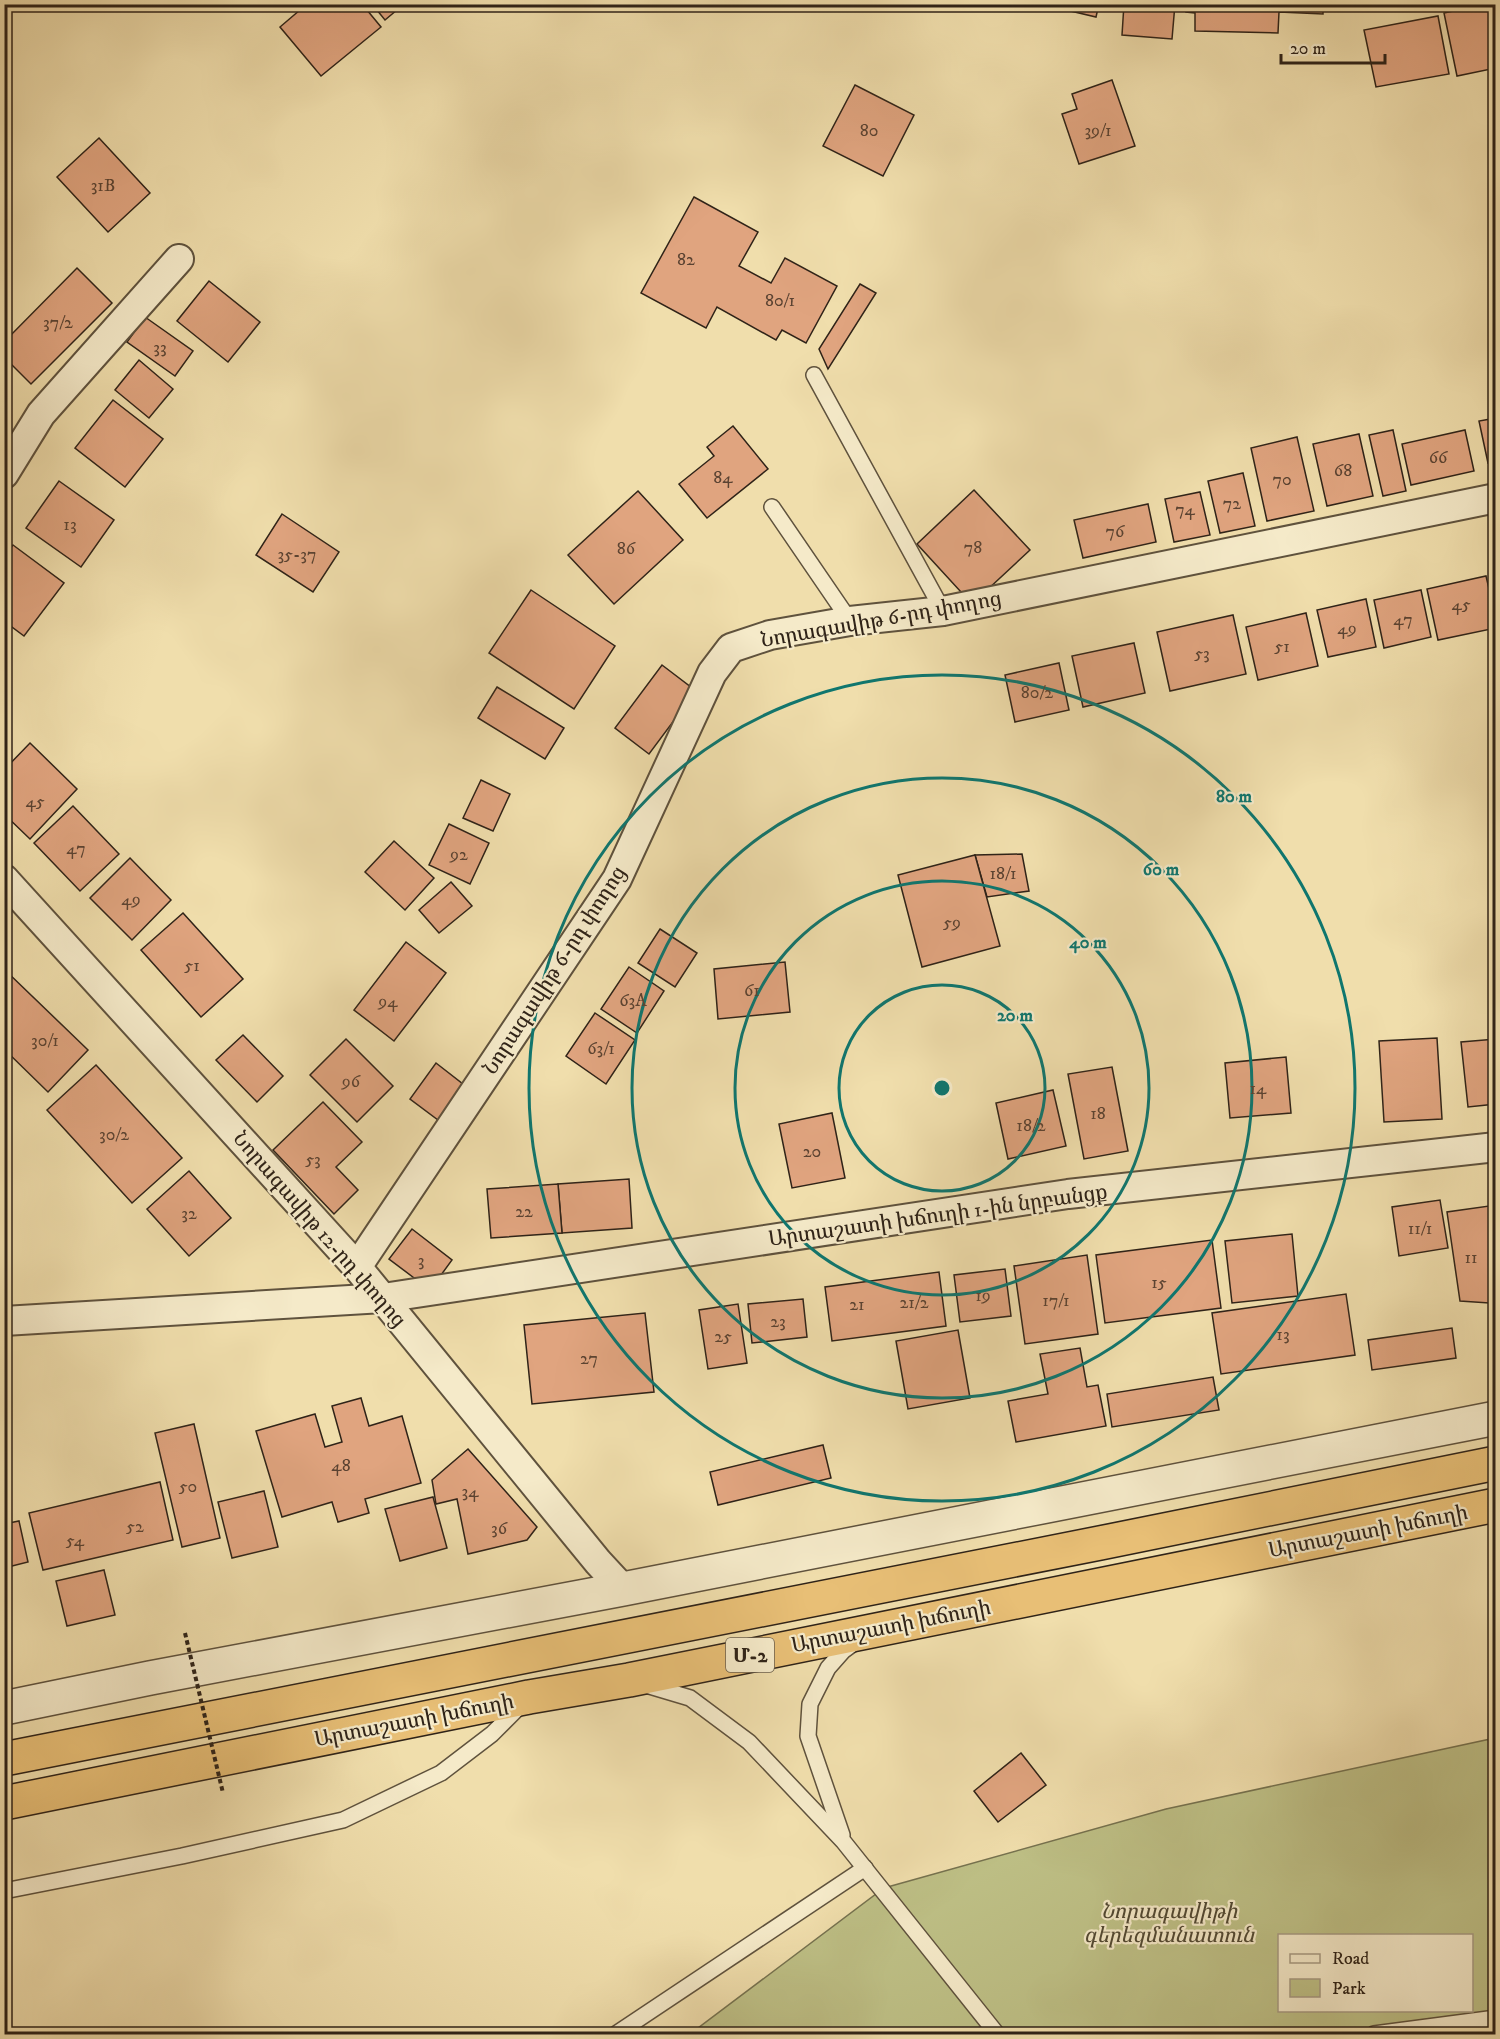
<svg xmlns="http://www.w3.org/2000/svg" width="1500" height="2039" font-family="'IM FELL DW Pica','Noto Serif Armenian',serif">
<style>
.green{fill:#bec086;stroke:#76724f;stroke-width:1.5;fill-rule:evenodd}
.building{fill:#e0a47f;stroke:#2f2318;stroke-width:1.5}
.lines{fill:none;stroke-linecap:round;stroke-linejoin:round}
.service-casing{stroke:#5f523d;stroke-width:18}
.minor-casing{stroke:#5f523d;stroke-width:32}
.tertiary-casing{stroke:#5f523d;stroke-width:36}
.trunk-casing{stroke:#2f2318;stroke-width:36}
.service{stroke:#f5eac9;stroke-width:15}
.minor{stroke:#f5eac9;stroke-width:28}
.tertiary{stroke:#f5eac9;stroke-width:33}
.trunk{stroke:#e8bf76;stroke-width:33}
.path-bridge{stroke:#2f2318;stroke-width:4;stroke-dasharray:4.5 3;stroke-linecap:butt}
.ring{fill:none;stroke:#0f766e;stroke-width:3}
.labels{text-anchor:middle;stroke-width:4.5;stroke-linejoin:round;paint-order:stroke}
.number-label{font-size:18px;fill:#5b4332}
.shield{fill:#f5eac9;stroke:#6a5f4d;stroke-width:1.5}
.shield-label{font-size:20px;font-weight:bold;fill:#2f2318}
.street-label{font-size:21px;fill:#2f2318;stroke:#f5eac9}
.park-label{font-size:21px;font-style:italic;fill:#534a34;stroke:#f5eac9}
.centre{fill:#0f766e;stroke:#f5eac9;stroke-width:3}
.ring-label{font-size:18px;text-anchor:middle;font-weight:bold;fill:#0f766e;stroke:#f5eac9;stroke-width:4.5;stroke-linejoin:round;paint-order:stroke}
</style>
<rect width="100%" height="100%" fill="#f0deac"/>
<filter id="stains"><feTurbulence type="fractalNoise" baseFrequency=".00333" numOctaves="4"/><feColorMatrix values="0 0 0 0 .2 0 0 0 0 .09 0 0 0 0 .02 0 0 0 .5 -.17"/></filter>
<radialGradient id="worn" r=".72"><stop offset=".6" stop-color="#630" stop-opacity="0"/><stop offset="1" stop-color="#630" stop-opacity=".3"/></radialGradient>
<!-- green -->
<path class="green" d="M1495,1738V2034H690L884,1888L1166,1809ZM1280,1936H1472V2010H1280Z"/>
<!-- building -->
<g class="building">
<path d="M307,4H362L381,27L321,76L280,27Z"/>
<path d="M372,4H404L385,20Z"/>
<path d="M1041,4H1099L1096,17Z"/>
<path d="M1124,4H1175L1172,39L1122,35Z"/>
<path d="M1186,4H1323V14L1279,12L1278,33L1195,31V13L1186,12Z"/>
<path d="M1485,4H1496V68L1457,76L1444,13Z"/>
<path d="M1438,16L1449,74L1376,87L1364,30Z"/>
<path d="M1112,80L1135,146L1079,164L1062,114L1077,109L1072,94Z"/>
<path d="M855,85L914,115L883,176L823,146Z"/>
<path d="M99,138L150,193L108,232L57,177Z"/>
<path d="M694,197L758,232L739,266L771,283L785,258L837,286L806,343L782,330L776,340L717,307L706,328L641,293Z"/>
<path d="M77,268L112,303L31,384L4,357V342Z"/>
<path d="M209,281L260,322L228,362L177,321Z"/>
<path d="M860,284L876,293L828,369L819,349Z"/>
<path d="M145,317L193,351L175,376L127,342Z"/>
<path d="M139,360L173,389L149,418L115,390Z"/>
<path d="M113,400L163,439L125,487L75,448Z"/>
<path d="M1496,418V461L1488,463L1479,421Z"/>
<path d="M733,426L768,469L707,518L679,484L714,456L707,447Z"/>
<path d="M1393,430L1406,491L1383,496L1369,435Z"/>
<path d="M1465,430L1474,471L1411,485L1402,444Z"/>
<path d="M1359,434L1373,496L1327,506L1313,444Z"/>
<path d="M1297,437L1314,511L1267,521L1251,448Z"/>
<path d="M1243,473L1255,526L1220,533L1208,481Z"/>
<path d="M59,481L114,520L81,567L26,528Z"/>
<path d="M974,490L1030,550L972,604L917,544Z"/>
<path d="M638,491L683,540L614,604L568,555Z"/>
<path d="M1200,492L1210,535L1174,542L1165,499Z"/>
<path d="M1148,504L1156,542L1083,558L1074,520Z"/>
<path d="M282,514L339,552L313,592L256,555Z"/>
<path d="M13,545L64,583L24,636L4,621V556Z"/>
<path d="M1486,576L1496,619V628L1438,640L1427,589Z"/>
<path d="M531,590L615,646L574,709L489,653Z"/>
<path d="M1421,590L1431,637L1384,648L1374,600Z"/>
<path d="M1366,599L1376,647L1328,657L1317,610Z"/>
<path d="M1306,613L1318,666L1258,680L1246,627Z"/>
<path d="M1233,615L1246,674L1170,691L1157,632Z"/>
<path d="M1134,643L1145,693L1083,707L1072,656Z"/>
<path d="M1059,663L1069,710L1015,722L1005,675Z"/>
<path d="M662,665L696,691L649,754L615,728Z"/>
<path d="M497,687L564,728L545,759L478,718Z"/>
<path d="M30,743L77,789L30,839L4,814V770Z"/>
<path d="M481,780L510,794L493,831L463,818Z"/>
<path d="M73,806L119,854L80,891L34,843Z"/>
<path d="M449,824L489,843L470,884L429,865Z"/>
<path d="M394,841L434,878L405,910L365,872Z"/>
<path d="M1022,854L1029,891L987,897L975,855Z"/>
<path d="M975,855L1000,946L922,967L898,875Z"/>
<path d="M130,858L171,900L132,940L90,898Z"/>
<path d="M451,882L472,906L439,933L419,910Z"/>
<path d="M183,913L243,979L201,1017L141,950Z"/>
<path d="M660,929L697,953L675,987L638,963Z"/>
<path d="M406,942L446,973L394,1041L354,1010Z"/>
<path d="M785,962L790,1012L718,1019L714,969Z"/>
<path d="M629,967L664,991L637,1033L601,1009Z"/>
<path d="M5,970L88,1050L48,1092L4,1049Z"/>
<path d="M595,1013L635,1040L606,1084L566,1056Z"/>
<path d="M243,1035L283,1076L257,1102L216,1060Z"/>
<path d="M1437,1038L1442,1119L1384,1122L1379,1041Z"/>
<path d="M346,1039L393,1086L357,1122L310,1075Z"/>
<path d="M1496,1039V1104L1468,1107L1461,1042Z"/>
<path d="M1286,1057L1291,1113L1230,1118L1225,1063Z"/>
<path d="M436,1063L468,1088L442,1123L410,1099Z"/>
<path d="M96,1065L182,1158L132,1203L47,1110Z"/>
<path d="M1112,1067L1128,1151L1084,1159L1068,1074Z"/>
<path d="M1053,1090L1066,1146L1008,1159L996,1103Z"/>
<path d="M323,1102L362,1142L336,1167L358,1190L334,1214L273,1150Z"/>
<path d="M832,1113L845,1178L792,1188L779,1124Z"/>
<path d="M189,1171L231,1218L189,1256L147,1209Z"/>
<path d="M629,1179L632,1228L562,1233L558,1184Z"/>
<path d="M558,1184L562,1233L491,1238L487,1189Z"/>
<path d="M1440,1200L1448,1248L1399,1256L1392,1207Z"/>
<path d="M1489,1206V1303L1460,1301L1447,1212Z"/>
<path d="M412,1229L452,1260L430,1290L389,1259Z"/>
<path d="M1292,1234L1298,1296L1232,1303L1225,1241Z"/>
<path d="M1212,1240L1221,1308L1105,1323L1096,1255Z"/>
<path d="M1087,1255L1098,1334L1025,1344L1014,1266Z"/>
<path d="M1005,1269L1011,1316L960,1322L954,1275Z"/>
<path d="M939,1272L946,1326L832,1341L825,1287Z"/>
<path d="M1346,1294L1355,1355L1221,1374L1212,1313Z"/>
<path d="M803,1299L807,1337L752,1343L748,1304Z"/>
<path d="M738,1304L747,1363L708,1369L699,1310Z"/>
<path d="M645,1313L654,1392L532,1404L524,1325Z"/>
<path d="M1452,1328L1456,1358L1372,1370L1368,1340Z"/>
<path d="M958,1330L970,1398L908,1409L896,1341Z"/>
<path d="M1080,1348L1087,1387L1098,1385L1106,1426L1016,1442L1008,1401L1048,1394L1040,1354Z"/>
<path d="M1213,1377L1219,1410L1112,1427L1107,1394Z"/>
<path d="M361,1398L369,1426L402,1416L421,1483L365,1499L369,1513L338,1522L332,1502L282,1517L256,1431L315,1414L325,1447L342,1442L332,1406Z"/>
<path d="M194,1424L220,1538L182,1547L155,1433Z"/>
<path d="M823,1445L831,1478L718,1505L710,1472Z"/>
<path d="M468,1449L537,1527L527,1540L468,1554L457,1499L436,1504L432,1480Z"/>
<path d="M160,1482L173,1540L43,1570L29,1513Z"/>
<path d="M264,1491L278,1547L232,1558L218,1502Z"/>
<path d="M433,1497L447,1548L400,1561L385,1509Z"/>
<path d="M19,1521L28,1562L4,1568V1524Z"/>
<path d="M104,1570L115,1615L67,1626L56,1581Z"/>
<path d="M1021,1753L1046,1785L998,1822L974,1791Z"/>
</g>
<g class="lines">
<defs>
<g id="service">
<path d="M814,375L943,611"/>
<path d="M772,507L850,621"/>
<path d="M643,1684L690,1698L749,1742L843,1841L997,2034"/>
<path d="M842,1835L808,1736L810,1704L828,1668L843,1651L854,1643"/>
<path d="M4,1891L182,1856L343,1820L441,1773L492,1734L522,1704"/>
<path d="M616,2034L865,1868"/>
<path d="M1374,2034L1496,2018"/>
</g>
<g id="minor">
<path d="M4,474L41,414L179,259"/>
<path d="M4,879L357,1267L598,1562L623,1589"/>
<path d="M357,1267L617,879L712,673L731,648L770,635L850,621L943,611L1496,498"/>
<path d="M4,1321L383,1298L1068,1194L1496,1147"/>
</g>
<path id="tertiary" d="M4,1708L150,1678L623,1589L1496,1418"/>
<g id="trunk">
<path d="M4,1759L1100,1543L1496,1463"/>
<path d="M4,1803L529,1697L629,1680L1496,1505"/>
</g>
</defs>
<!-- service casing -->
<use href="#service" class="service-casing"/>
<!-- minor casing -->
<use href="#minor" class="minor-casing"/>
<!-- tertiary casing -->
<use href="#tertiary" class="tertiary-casing"/>
<!-- trunk casing -->
<use href="#trunk" class="trunk-casing"/>
<!-- service -->
<use href="#service" class="service"/>
<!-- minor -->
<use href="#minor" class="minor"/>
<!-- tertiary -->
<use href="#tertiary" class="tertiary"/>
<!-- trunk -->
<use href="#trunk" class="trunk"/>
<!-- path-bridge -->
<path class="path-bridge" d="M185,1633L223,1793"/>
</g>
<!-- distance rings -->
<g class="ring">
<circle cx="942" cy="1088" r="103"/>
<circle cx="942" cy="1088" r="207"/>
<circle cx="942" cy="1088" r="310"/>
<circle cx="942" cy="1088" r="413"/>
</g>
<g class="labels">
<!-- number labels -->
<g class="number-label">
<text x="869" y="136">80</text>
<text x="1098" y="136">39/1</text>
<text x="103" y="191">31B</text>
<text x="686" y="265">82</text>
<text x="780" y="306">80/1</text>
<text x="58" y="328">37/2</text>
<text x="160" y="353">33</text>
<text x="1438" y="463">66</text>
<text x="1343" y="476">68</text>
<text x="723" y="483">84</text>
<text x="1282" y="485">70</text>
<text x="1232" y="509">72</text>
<text x="1185" y="515">74</text>
<text x="70" y="530">13</text>
<text x="1115" y="537">76</text>
<text x="973" y="553">78</text>
<text x="626" y="554">86</text>
<text x="297" y="560">35-37</text>
<text x="1461" y="610">45</text>
<text x="1403" y="625">47</text>
<text x="1347" y="634">49</text>
<text x="1282" y="652">51</text>
<text x="1202" y="659">53</text>
<text x="1037" y="698">80/2</text>
<text x="35" y="807">45</text>
<text x="76" y="854">47</text>
<text x="459" y="860">92</text>
<text x="1003" y="879">18/1</text>
<text x="131" y="905">49</text>
<text x="952" y="928">59</text>
<text x="192" y="971">51</text>
<text x="752" y="996">61</text>
<text x="633" y="1006">63A</text>
<text x="388" y="1007">94</text>
<text x="45" y="1046">30/1</text>
<text x="601" y="1054">63/1</text>
<text x="351" y="1087">96</text>
<text x="1258" y="1094">14</text>
<text x="1098" y="1119">18</text>
<text x="1031" y="1131">18/2</text>
<text x="114" y="1140">30/2</text>
<text x="812" y="1157">20</text>
<text x="313" y="1165">53</text>
<text x="524" y="1217">22</text>
<text x="189" y="1219">32</text>
<text x="1420" y="1234">11/1</text>
<text x="1471" y="1263">11</text>
<text x="421" y="1266">3</text>
<text x="1159" y="1288">15</text>
<text x="983" y="1301">19</text>
<text x="1056" y="1306">17/1</text>
<text x="914" y="1308">21/2</text>
<text x="857" y="1310">21</text>
<text x="778" y="1327">23</text>
<text x="1283" y="1340">13</text>
<text x="723" y="1342">25</text>
<text x="589" y="1364">27</text>
<text x="341" y="1471">48</text>
<text x="188" y="1492">50</text>
<text x="470" y="1497">34</text>
<text x="135" y="1532">52</text>
<text x="499" y="1534">36</text>
<text x="75" y="1546">54</text>
</g>
<!-- shield labels -->
<rect class="shield" x="726" y="1638" width="48" height="34" rx="4.5"/>
<g class="shield-label">
<text x="750" y="1662">Մ-2</text>
</g>
<!-- street labels -->
<g class="street-label">
<text transform="translate(881 619) rotate(-10)" y="7">Նորագավիթ 6-րդ փողոց</text>
<text transform="translate(554 970) rotate(-57)" y="7">Նորագավիթ 6-րդ փողոց</text>
<text transform="translate(938 1215) rotate(-8)" y="7">Արտաշատի խճուղի 1-ին նրբանցք</text>
<text transform="translate(320 1229) rotate(49)" y="7">Նորագավիթ 12-րդ փողոց</text>
<text transform="translate(1368 1531) rotate(-11)" y="7">Արտաշատի խճուղի</text>
<text transform="translate(891 1626) rotate(-11)" y="7">Արտաշատի խճուղի</text>
<text transform="translate(414 1720) rotate(-11)" y="7">Արտաշատի խճուղի</text>
</g>
<!-- park labels -->
<g class="park-label">
<text x="1169" y="1918">Նորագավիթի<tspan x="1169" dy="24">գերեզմանատուն</tspan></text>
</g>
</g>
<circle cx="942" cy="1088" r="9" class="centre"/>
<g class="ring-label">
<text x="1234" y="802">80 m</text>
<text x="1161" y="875">60 m</text>
<text x="1088" y="948">40 m</text>
<text x="1015" y="1021">20 m</text>
</g>
<!-- margin -->
<rect width="1500" height="2039" fill="none" stroke="#f0deac" stroke-width="24"/>
<rect x="6" y="6" width="1488" height="2027" fill="none" stroke="#2f2318" stroke-width="3"/>
<rect x="12" y="12" width="1476" height="2015" fill="none" stroke="#2f2318" stroke-width="1.5"/>
<!-- legend -->
<rect x="1278" y="1934" width="195" height="78" fill="#f5eac9" stroke="#a69a82" stroke-width="1.5"/>
<rect x="1290" y="1954" width="30" height="9" fill="#f5eac9" stroke="#a69a82" stroke-width="1.5"/>
<text x="1332" y="1964" font-size="18" fill="#2f2318">Road</text>
<rect x="1290" y="1979" width="30" height="18" fill="#bec086" stroke="#a69a82" stroke-width="1.5"/>
<text x="1332" y="1994" font-size="18" fill="#2f2318">Park</text>
<!-- scale -->
<path d="M1281 54v9h104v-9" fill="none" stroke="#2f2318" stroke-width="3"/>
<text x="1290" y="54" font-size="18" fill="#2f2318" stroke="#f5eac9" stroke-width="4.5" paint-order="stroke">20 m</text>
<rect width="100%" height="100%" filter="url(#stains)"/>
<rect width="100%" height="100%" fill="url(#worn)"/>
</svg>
